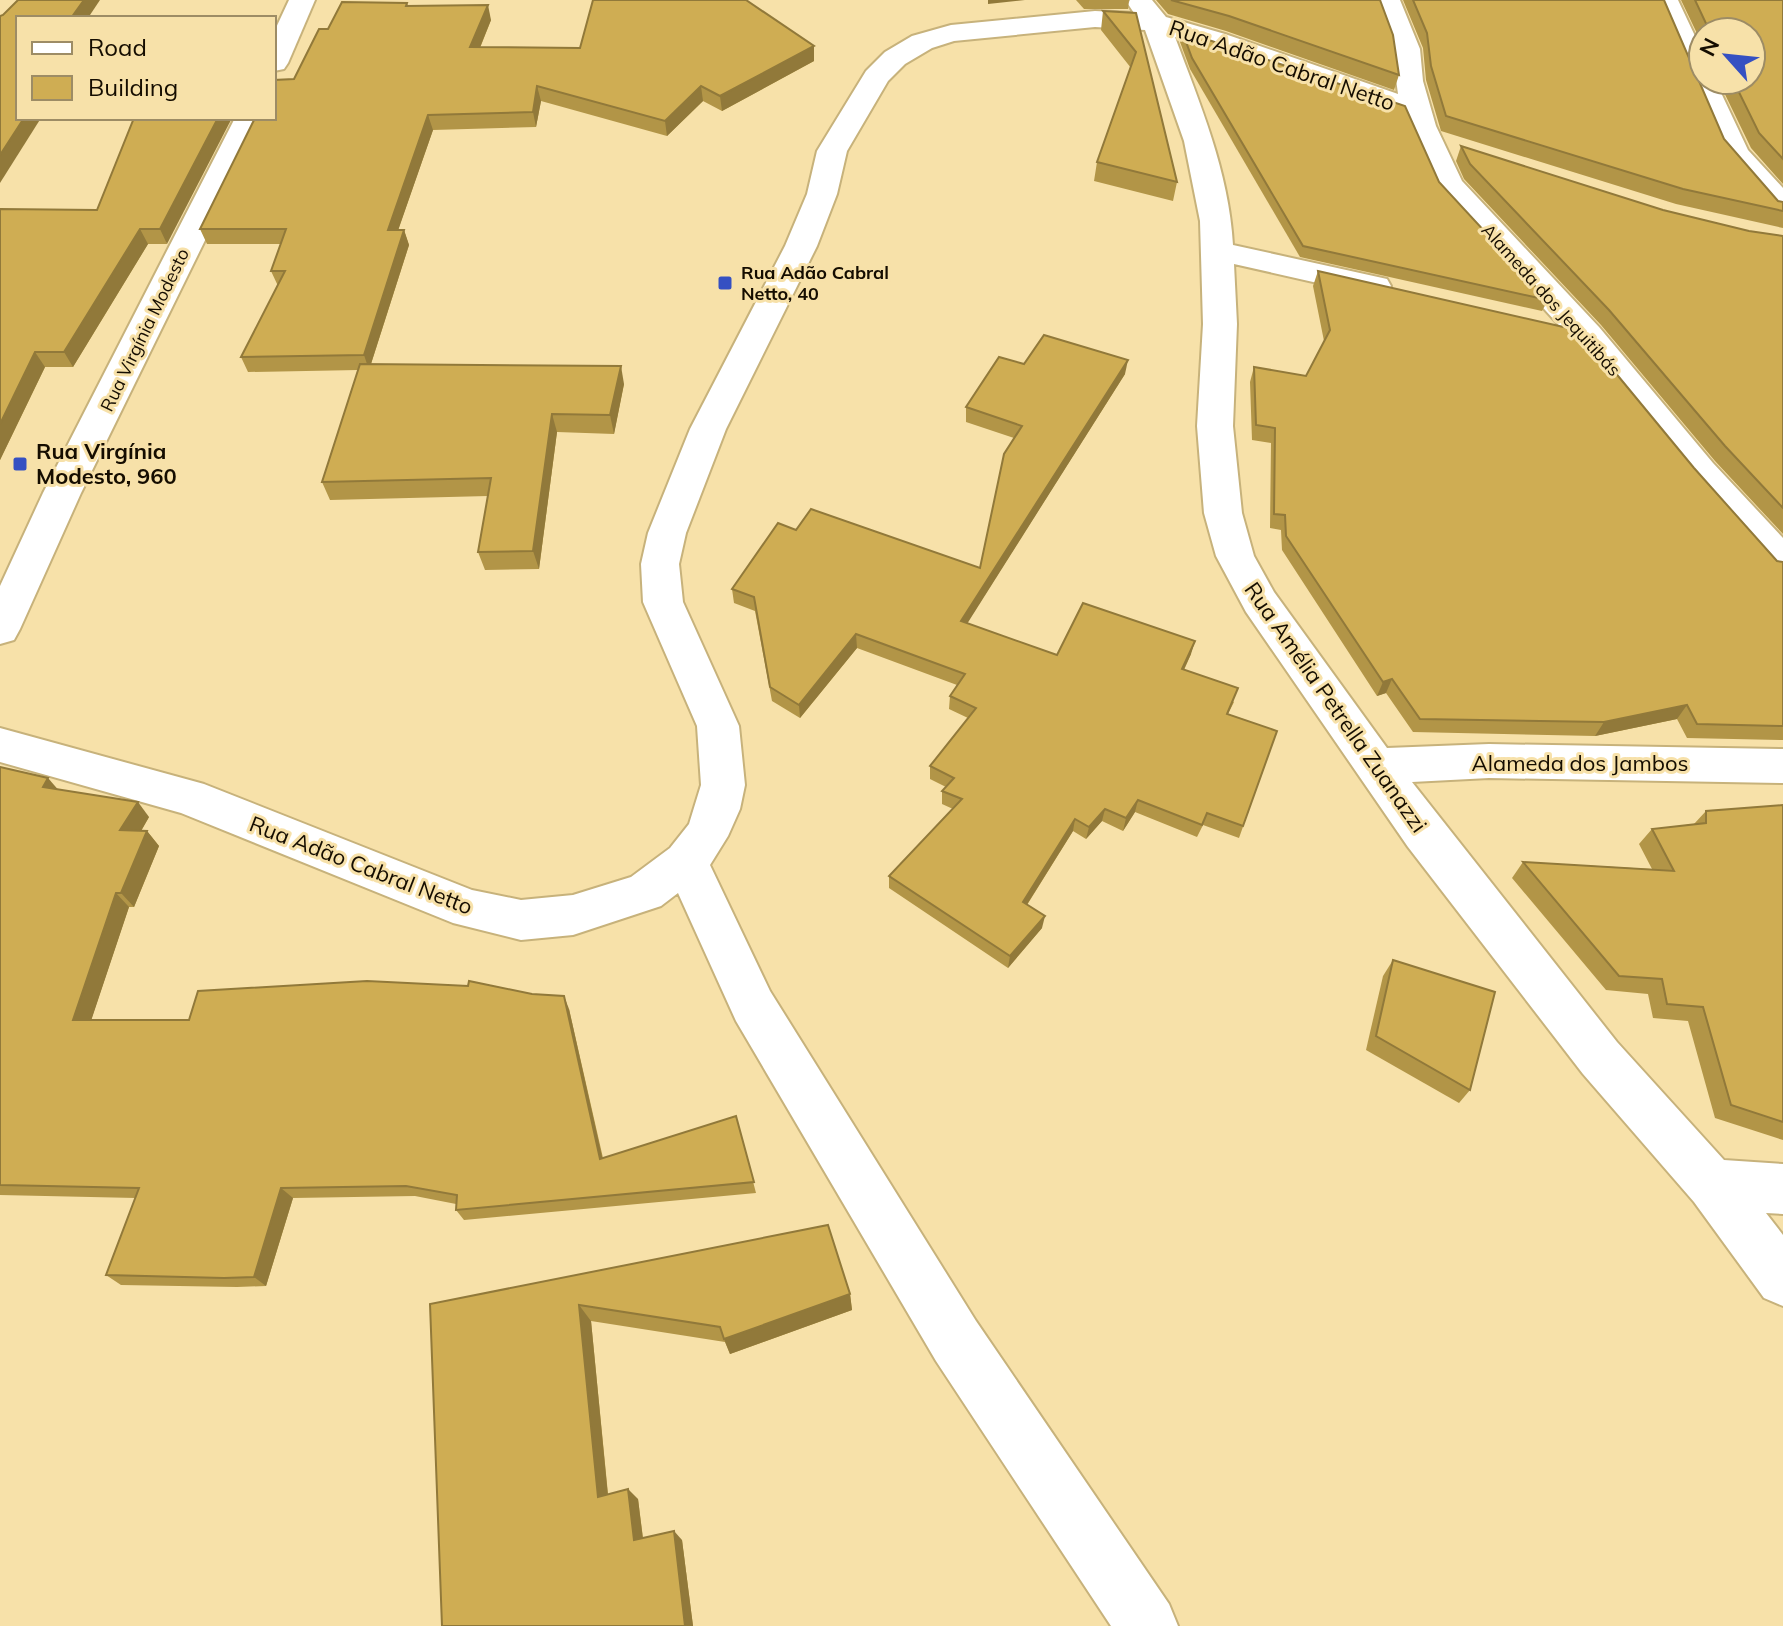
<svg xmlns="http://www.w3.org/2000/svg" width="1783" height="1626" font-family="Mulish,sans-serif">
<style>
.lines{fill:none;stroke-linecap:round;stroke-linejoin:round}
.minor-casing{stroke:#c7b27b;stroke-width:4}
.minor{fill:#fff;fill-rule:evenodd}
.wall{fill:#b29547}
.shaded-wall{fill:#91793a}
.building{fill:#cfad53;stroke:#91793a;stroke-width:2}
.poi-dot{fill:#3550c2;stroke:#f7e1a9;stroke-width:3}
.labels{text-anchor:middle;stroke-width:6;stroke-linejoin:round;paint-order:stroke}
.far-poi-label{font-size:18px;font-weight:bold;fill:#150d00;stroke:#f7e1a9;text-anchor:start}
.far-street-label{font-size:18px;fill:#150d00;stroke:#f7e1a9}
.street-label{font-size:22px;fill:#150d00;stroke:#f7e1a9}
.poi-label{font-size:22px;font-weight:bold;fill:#150d00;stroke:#f7e1a9;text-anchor:start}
</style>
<rect width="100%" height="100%" fill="#f7e1a9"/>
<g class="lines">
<defs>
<g id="minor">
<path d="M289,0H315L288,63L284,69L274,71V32Z"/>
<path d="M1130,0H1152L1166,17L1225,34L1398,94L1392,49L1374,0H1400L1420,49L1423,81L1436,126L1462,181L1599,327L1713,463L1783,538V577L1769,573L1687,481L1575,343L1437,191L1404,115L1175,37C1200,104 1229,172 1233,245L1387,279L1391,286L1387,293L1375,296L1234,264L1237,324L1233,426L1242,513L1254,556L1274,592L1387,748L1489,744L1783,749V783L1489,778L1412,782L1617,1042L1724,1160L1783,1164V1214L1766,1213L1783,1235V1306L1764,1298L1694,1202L1583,1074L1408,847L1246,612L1216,556L1204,513L1197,426L1203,324L1200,221L1184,141L1145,30L1095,27L954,41L932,48L905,64L888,81L847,151L837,194L817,246L726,429L686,533L679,564L683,602L739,726L745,785L740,809L728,836L710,865L770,991L976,1321L1169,1604L1178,1626H1111L936,1361L736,1021L678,893L661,906L573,935L521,940L453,923L181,813L0,762V728L204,784L472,890L521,900L573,895L631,877L670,848L689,824L701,785L697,726L643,602L641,564L648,533L690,429L785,246L807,194L817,151L866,71L885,52L912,36L951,25L1095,11L1134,13L1128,4Z"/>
<path d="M1652,0H1678L1703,53V80H1715L1748,150L1783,188V216L1772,214L1719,153Z"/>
<path d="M235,118H265L81,493L20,629L14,640L0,644V586L43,493Z"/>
</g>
</defs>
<!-- minor casing -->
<use href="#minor" class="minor-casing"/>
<!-- minor -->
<use href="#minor" class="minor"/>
</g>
<!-- wall -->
<g class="wall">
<path d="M1076,0H1129L1128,9H1084Z"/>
<path d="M1156,0H1380L1399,75L1394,90L1226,31L1168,14Z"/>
<path d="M1403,0H1664L1724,139L1778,201L1783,202V228L1676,204L1441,131L1426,80L1423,48Z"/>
<path d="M1681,0H1783V184L1751,148L1718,80H1751V32H1703V46Z"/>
<path d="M407,3L408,6L491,20L480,48L814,61L722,111L703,101L667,136L541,101L536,127L433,130L398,230H404L409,245L371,364L624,384L614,434L557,432L539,569L485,570L478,552L488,496L330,500L322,482L358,370L248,372L241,357L278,286L271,271L281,244H207L200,229L294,79L328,29Z"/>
<path d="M1103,11L1136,13L1177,182L1173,201L1094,181L1097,162L1131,68L1101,30Z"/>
<path d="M1182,31L1439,182L1548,300L1542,311L1300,257L1190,69L1180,42Z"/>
<path d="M134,118L167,244H148L73,367H45L0,460V209L97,210Z"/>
<path d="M1461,146L1663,210L1749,231L1783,236V534L1715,461L1601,325L1464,179L1456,161Z"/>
<path d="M1318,271L1694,468L1777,561L1783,562V740L1687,738L1677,719L1595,736L1413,732L1386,693L1377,696L1282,550L1281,530L1270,528L1271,443L1252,440L1250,382L1254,367L1306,376L1324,341L1313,286Z"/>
<path d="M1024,364L1125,374L967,623L1057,655L1191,654L1184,670L1234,702L1228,714L1277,731L1239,838L1203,825L1197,837L1135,812L1123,831L1102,821L1086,839L1073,831L1027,905L1042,928L1008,968L889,888V876L953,809L942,804V791L946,787L930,779V766L968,718L949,709L950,696L957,685L857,648L800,718L772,701L755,611L734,603L732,589L796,530L980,568L1014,438L966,422V407Z"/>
<path d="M0,767L57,790L149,817L141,831H147L159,846L134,907H129L91,1020H189L569,1009L603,1158L736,1116L756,1193L464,1220L456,1210V1204L415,1196L293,1198L266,1286L237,1287L121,1285L106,1275L136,1198L0,1195Z"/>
<path d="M1783,805V1140L1715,1118L1688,1021L1653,1018L1648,994L1606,990L1512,878L1523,862L1652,869L1639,844L1652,829L1694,824L1706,811Z"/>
<path d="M1393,960L1470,1090L1459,1103L1366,1050L1383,976Z"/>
<path d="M850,1294L852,1310L730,1354L725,1342L591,1321L608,1494L638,1499L643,1538L682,1540L693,1626H442L430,1304Z"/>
</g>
<!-- shaded-wall -->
<g class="shaded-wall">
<path d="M84,0H100L88,18H71Z"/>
<path d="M988,0H1025L988,4Z"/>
<path d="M488,5L491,20L474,62L470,47Z"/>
<path d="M814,46V61L722,111L720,96Z"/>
<path d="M537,86L541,101L536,127L533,112Z"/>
<path d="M701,86L703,101L667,136L665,121Z"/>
<path d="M428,115L433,130L393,245L388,230Z"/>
<path d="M24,118H41L0,183V155Z"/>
<path d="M218,118H232L167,244L160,229Z"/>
<path d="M140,229L148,244L73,367L64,352Z"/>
<path d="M404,230L409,245L369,370L364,355Z"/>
<path d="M35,352L45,367L0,460V424Z"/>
<path d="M1128,360L1125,374L960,635L961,621Z"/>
<path d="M621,366L624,384L614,434L610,415Z"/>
<path d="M552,414L557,432L539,569L533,551Z"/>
<path d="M856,634L857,648L800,718L799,705Z"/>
<path d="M1195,641L1191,654L1178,682L1182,669Z"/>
<path d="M1392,679L1386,693L1377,696L1383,682Z"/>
<path d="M1687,705L1677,719L1595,736L1604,722Z"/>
<path d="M48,778L61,793L43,787Z"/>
<path d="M1138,800L1135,812L1123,831L1126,818Z"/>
<path d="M138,802L149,817L133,845L120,830Z"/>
<path d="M1105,809L1102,821L1086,839L1089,827Z"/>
<path d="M1075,819L1073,831L1021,914L1023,902Z"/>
<path d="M147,831L159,846L134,907L121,893Z"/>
<path d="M116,893L129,907L87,1033L73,1020Z"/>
<path d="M1045,916L1042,928L1008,968L1010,956Z"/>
<path d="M564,996L569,1009L605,1170L600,1159Z"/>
<path d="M281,1188L293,1198L266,1286L254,1277Z"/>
<path d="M850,1294L852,1310L730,1354L724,1339Z"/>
<path d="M579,1305L591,1321L609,1507L598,1497Z"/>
<path d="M628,1489L638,1499L644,1548L634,1540Z"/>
<path d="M674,1531L682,1540L693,1626H685Z"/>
</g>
<!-- building -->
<g class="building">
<path d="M18,0H84L71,18H18V118H24L0,155V16L3,15Z"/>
<path d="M593,0H746L814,46L720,96L701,86L665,121L537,86L533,112L428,115L388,230H404L364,355L241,357L285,271H271L286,229H200L255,118H274V80L294,79L319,29H328L342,2L407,3L406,6L488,5L470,47L580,48Z"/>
<path d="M1171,0H1380L1393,35L1399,75L1229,16Z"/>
<path d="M1413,0H1664L1724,139L1778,201L1783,202V211L1683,189L1446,116L1431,66L1427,33Z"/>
<path d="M1695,0H1783V159L1759,133L1733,80H1751V32H1710Z"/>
<path d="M1103,11L1136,13L1177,182L1097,162L1136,52Z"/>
<path d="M1182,31L1405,106L1439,182L1548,300L1303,246L1192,58Z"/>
<path d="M134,118H218L160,229H140L64,352H35L0,424V209L97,210Z"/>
<path d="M1461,146L1663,210L1749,231L1783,236V508L1725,446L1609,310L1470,164Z"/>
<path d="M1318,271L1581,331L1694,468L1777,561L1783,562V726L1697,724L1687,705L1604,722L1420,719L1392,679L1383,682L1286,536L1285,515L1274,514L1275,428L1256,425L1254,367L1306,376L1330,330Z"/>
<path d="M1044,335L1128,360L961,621L1057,655L1083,603L1195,641L1182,669L1238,688L1227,714L1277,731L1243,826L1207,813L1202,825L1138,800L1126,818L1105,809L1089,827L1075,819L1023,902L1045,916L1010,956L889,876L962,799L942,791L954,778L930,766L976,708L950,696L965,674L856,634L799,705L770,687L754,597L732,589L778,523L796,530L811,509L980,568L1004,454L1022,426L966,407L999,357L1024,364Z"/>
<path d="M360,364L621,366L610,415L552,414L533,551L478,552L491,478L322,482Z"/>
<path d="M0,767L48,778L43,787L138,802L120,830L147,831L121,893H116L73,1020H189L198,991L367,981L468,986L469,981L532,994L564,996L600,1159L736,1116L754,1182L456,1210L457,1195L406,1186L281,1188L254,1277L224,1278L106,1275L139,1188L0,1185Z"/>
<path d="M1783,805V1122L1731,1105L1703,1007L1667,1004L1662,979L1619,976L1523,862L1674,871L1652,829L1706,823V811Z"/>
<path d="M1393,960L1495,992L1470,1090L1376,1036Z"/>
<path d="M828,1225L850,1294L724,1339L720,1327L579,1305L598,1497L628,1489L634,1540L674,1531L685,1626H442L430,1304Z"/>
</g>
<!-- markers -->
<g class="poi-dot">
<rect x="717" y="275" width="16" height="16" rx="4"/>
<rect x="12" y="456" width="16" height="16" rx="4"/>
</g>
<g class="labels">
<!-- far-poi labels -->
<g class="far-poi-label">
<text x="741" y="279">Rua Adão Cabral<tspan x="741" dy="21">Netto, 40</tspan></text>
</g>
<!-- far-street labels -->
<g class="far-street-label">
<text transform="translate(1551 300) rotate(48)" y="6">Alameda dos Jequitibás</text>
<text transform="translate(145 330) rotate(-64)" y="6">Rua Virgínia Modesto</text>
</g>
<!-- street labels -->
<g class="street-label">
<text transform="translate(1282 65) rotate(19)" y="8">Rua Adão Cabral Netto</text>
<text transform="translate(1336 707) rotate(55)" y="8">Rua Amélia Petrella Zuanazzi</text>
<text x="1580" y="771">Alameda dos Jambos</text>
<text transform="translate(361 865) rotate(21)" y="8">Rua Adão Cabral Netto</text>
</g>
<!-- poi labels -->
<g class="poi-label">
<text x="36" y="459">Rua Virgínia<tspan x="36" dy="25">Modesto, 960</tspan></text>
</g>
</g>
<!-- legend -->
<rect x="16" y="16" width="260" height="104" fill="#f7e1a9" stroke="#9d8c65" stroke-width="2"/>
<rect x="32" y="42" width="40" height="12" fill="#ffffff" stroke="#9d8c65" stroke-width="2"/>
<text x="88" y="56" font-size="24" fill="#150d00">Road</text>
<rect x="32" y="76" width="40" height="24" fill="#cfad53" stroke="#9d8c65" stroke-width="2"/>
<text x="88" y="96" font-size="24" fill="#150d00">Building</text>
<!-- north arrow -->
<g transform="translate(1727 56) rotate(297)"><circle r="38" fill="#f7e1a9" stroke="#9d8c65" stroke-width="2"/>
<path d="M0-6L14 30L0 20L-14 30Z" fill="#3550c2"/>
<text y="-12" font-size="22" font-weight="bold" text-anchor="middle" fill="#150d00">N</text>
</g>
</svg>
